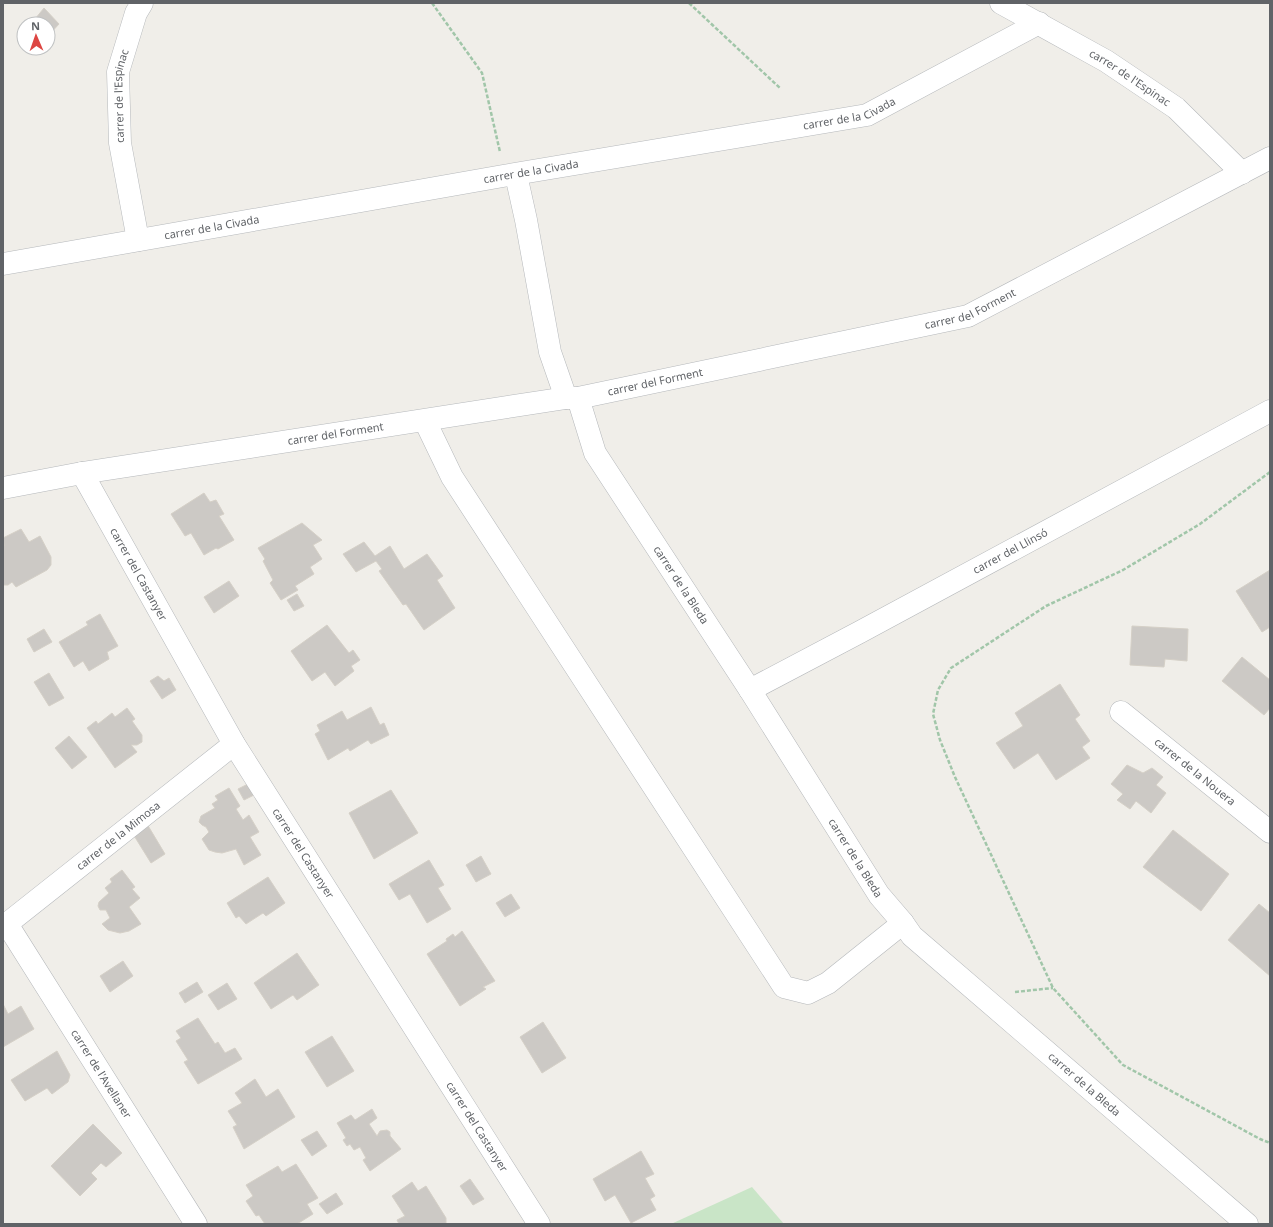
<svg xmlns="http://www.w3.org/2000/svg" width="1273" height="1227" font-family="'Noto Sans',sans-serif">
<style>
.green{fill:#c9e5c7}
.building{fill:#ccc9c5;stroke:#d5d0c7}
.lines{fill:none;stroke-linecap:round;stroke-linejoin:round}
.street-casing{stroke:#b5b8bb;stroke-width:23}
.path{stroke:#a1c6a9;stroke-width:2.5;stroke-dasharray:4 2;stroke-linecap:butt}
.street{stroke:#fff;stroke-width:22}
.labels{text-anchor:middle;stroke-width:3;stroke-linejoin:round;paint-order:stroke}
.street-label{font-size:11px;fill:#606367;stroke:#fff}
</style>
<rect width="100%" height="100%" fill="#f0eee9"/>
<!-- green -->
<path class="green" d="M752,1187L784,1224H671Z"/>
<!-- building -->
<g class="building">
<path d="M44,8L59,24L48,36V24H31Z"/>
<path d="M204,493L210,502L216,500L224,514L219,516L234,540L218,549L216,548L204,555L191,533L185,536L171,514Z"/>
<path d="M302,523L322,540L313,545L322,559L310,567L314,574L295,586L298,590L281,600L270,583L273,580L263,561L265,559L258,548Z"/>
<path d="M21,529L29,542L40,536L51,557V565L47,570L16,587L12,582L8,585H3V546H4L3,538Z"/>
<path d="M364,542L375,556L390,546L404,569L427,554L443,576L437,580L455,608L424,630L406,604L403,605L379,571L382,569L376,561L356,572L343,554Z"/>
<path d="M1270,570V627L1262,632L1236,591Z"/>
<path d="M229,581L239,596L214,613L204,597Z"/>
<path d="M297,594L304,606L294,611L287,600Z"/>
<path d="M100,614L118,646L107,652L109,659L89,671L83,661L74,667L59,642L88,625L86,622Z"/>
<path d="M327,625L349,653L353,650L360,660L351,666L354,671L335,686L325,672L312,681L291,651Z"/>
<path d="M1132,626L1188,629L1187,661L1165,659L1164,667L1130,665Z"/>
<path d="M44,629L52,642L34,652L27,639Z"/>
<path d="M1242,657L1270,680V708L1264,715L1222,681Z"/>
<path d="M49,673L64,698L49,706L34,682Z"/>
<path d="M158,676L164,681L169,678L176,690L162,699L150,681Z"/>
<path d="M1060,684L1080,715L1075,719L1090,741L1082,747L1090,758L1056,780L1038,753L1014,769L996,743L1023,726L1015,713Z"/>
<path d="M371,707L380,725L384,723L389,735L371,744L368,740L350,751L348,748L328,760L315,734L320,731L317,725L342,711L347,720Z"/>
<path d="M127,708L135,719L132,721L142,735V742L137,745H131L137,752L115,768L87,728L96,721L98,724L112,713L115,717Z"/>
<path d="M69,736L87,757L72,769L55,748Z"/>
<path d="M1127,765L1143,773L1152,768L1163,777L1156,785L1166,793L1151,813L1136,801L1130,809L1117,800L1123,794L1111,784Z"/>
<path d="M248,784L254,795L244,800L238,789Z"/>
<path d="M229,788L240,806L236,809L243,820L249,815L259,832L250,837L261,855L244,865L236,849L222,853L215,852L209,850L202,839L209,832L206,827L202,825L199,822L201,816L215,808L212,804L218,800L215,796Z"/>
<path d="M391,790L418,833L374,859L349,813Z"/>
<path d="M147,824L165,854L151,863L133,834Z"/>
<path d="M1173,830L1229,874L1201,911L1143,867Z"/>
<path d="M481,856L491,874L476,882L466,865Z"/>
<path d="M429,860L444,885L438,888L451,909L427,923L410,894L399,900L389,884Z"/>
<path d="M122,870L135,887L132,889L140,898L129,907L141,924L129,931L120,933L108,930L102,924L110,918L106,910H100L98,906L99,902L109,893L105,888L112,882L110,879Z"/>
<path d="M268,877L285,903L266,916L263,913L246,924L239,916L236,918L227,903Z"/>
<path d="M511,894L520,908L505,917L496,903Z"/>
<path d="M1259,904L1270,913V976L1228,940Z"/>
<path d="M462,931L495,981L483,987L486,989L460,1006L427,954L447,941L446,939L453,934L455,937Z"/>
<path d="M297,953L319,985L297,1000L293,995L271,1009L254,983Z"/>
<path d="M123,961L133,976L110,992L100,976Z"/>
<path d="M197,982L203,992L185,1003L179,993Z"/>
<path d="M227,983L237,999L218,1010L208,995Z"/>
<path d="M3,1004L8,1014L21,1006L34,1029L3,1047Z"/>
<path d="M198,1018L215,1044L218,1042L225,1053L235,1048L242,1059L198,1084L184,1062L188,1060L176,1041L181,1038L176,1031Z"/>
<path d="M543,1022L566,1058L542,1073L520,1037Z"/>
<path d="M332,1036L354,1071L327,1087L305,1052Z"/>
<path d="M57,1051L70,1075L68,1082L52,1094L47,1088L25,1101L11,1080Z"/>
<path d="M255,1079L266,1097L278,1089L295,1117L244,1149L233,1127L237,1125L228,1111L242,1103L235,1093Z"/>
<path d="M372,1109L377,1118L369,1124L377,1136L380,1131L387,1130L390,1132V1136L401,1149L370,1171L363,1160L366,1158L360,1147L354,1150L350,1144L347,1146L343,1140L346,1138L337,1123L351,1115L355,1120Z"/>
<path d="M93,1124L122,1153L106,1167L101,1163L91,1173L97,1179L80,1196L51,1166Z"/>
<path d="M317,1131L327,1146L312,1156L301,1140Z"/>
<path d="M641,1151L654,1174L645,1178L655,1196L650,1199L656,1210L631,1223L615,1195L605,1201L593,1179Z"/>
<path d="M296,1164L318,1198L307,1204L313,1214L297,1224H265L259,1215L256,1216L246,1201L253,1196L246,1185L278,1166L282,1172Z"/>
<path d="M470,1179L484,1199L473,1205L460,1186Z"/>
<path d="M412,1182L418,1191L426,1186L446,1218V1224H399L397,1220L405,1216L392,1196Z"/>
<path d="M336,1193L343,1204L327,1214L319,1204Z"/>
</g>
<g class="lines">
<defs>
<g id="street">
<path id="s1" d="M1001,3L1106,61L1176,108L1242,173"/>
<path d="M516,175L526,220L550,352L566,398"/>
<path id="s2" d="M138,240L120,143L118,72L136,13L142,3"/>
<path id="s3" d="M3,264L503,176L867,115L1039,23"/>
<path id="s4" d="M578,398L595,453L750,690L879,895L903,923L912,936L1247,1224"/>
<path d="M425,421L452,477L784,987L808,993L828,983L903,923"/>
<path id="s5" d="M82,473L234,744L539,1224"/>
<path id="s6" d="M3,488L82,473L566,398H578L968,316L1270,158"/>
<path id="s7" d="M750,690L860,632L1270,411"/>
<path id="s8" d="M1121,712L1270,832"/>
<path id="s9" d="M7,924L196,1224"/>
<path id="s10" d="M3,927L234,744"/>
</g>
</defs>
<!-- street casing -->
<use href="#street" class="street-casing"/>
<!-- path -->
<g class="path">
<path d="M432,3L482,73L500,152"/>
<path d="M689,3L781,89"/>
<path d="M1270,472L1200,524L1123,570L1046,606L951,668L938,690L933,714L940,740L955,777L1053,988L1123,1065L1260,1139L1270,1143"/>
<path d="M1015,992L1053,988"/>
</g>
<!-- street -->
<use href="#street" class="street"/>
</g>
<g class="labels">
<!-- street labels -->
<g class="street-label">
<text dy="4" stroke="none"><textPath href="#s1" startOffset="149">carrer de l'Espinac</textPath></text>
<text dy="4" stroke="none"><textPath href="#s2" startOffset="146">carrer de l'Espinac</textPath></text>
<text dy="4" stroke="none"><textPath href="#s3" startOffset="860">carrer de la Civada</textPath></text>
<text dy="4" stroke="none"><textPath href="#s3" startOffset="536">carrer de la Civada</textPath></text>
<text dy="4" stroke="none"><textPath href="#s3" startOffset="212">carrer de la Civada</textPath></text>
<text dy="4" stroke="none"><textPath href="#s6" startOffset="985">carrer del Forment</textPath></text>
<text dy="4" stroke="none"><textPath href="#s6" startOffset="661">carrer del Forment</textPath></text>
<text dy="4" stroke="none"><textPath href="#s6" startOffset="337">carrer del Forment</textPath></text>
<text dy="4" stroke="none"><textPath href="#s7" startOffset="295">carrer del Llinsó</textPath></text>
<text dy="4" stroke="none"><textPath href="#s5" startOffset="116">carrer del Castanyer</textPath></text>
<text dy="4" stroke="none"><textPath href="#s4" startOffset="215">carrer de la Bleda</textPath></text>
<text dy="4" stroke="none"><textPath href="#s8" startOffset="95">carrer de la Nouera</textPath></text>
<text dy="4" stroke="none"><textPath href="#s10" startOffset="147">carrer de la Mimosa</textPath></text>
<text dy="4" stroke="none"><textPath href="#s5" startOffset="440">carrer del Castanyer</textPath></text>
<text dy="4" stroke="none"><textPath href="#s4" startOffset="539">carrer de la Bleda</textPath></text>
<text dy="4" stroke="none"><textPath href="#s9" startOffset="177">carrer de l'Avellaner</textPath></text>
<text dy="4" stroke="none"><textPath href="#s4" startOffset="863">carrer de la Bleda</textPath></text>
<text dy="4" stroke="none"><textPath href="#s5" startOffset="764">carrer del Castanyer</textPath></text>
</g>
</g>
<!-- border -->
<rect width="1273" height="1227" fill="none" stroke="#606367" stroke-width="8"/>
<!-- north arrow -->
<g transform="translate(36 36) rotate(358)"><circle r="19" fill="#ffffff" stroke="#bfc1c2"/>
<path d="M0-3L7 15L0 10L-7 15Z" fill="#dd4642"/>
<text y="-6" font-size="11" font-weight="bold" text-anchor="middle" fill="#606367">N</text>
</g>
</svg>
